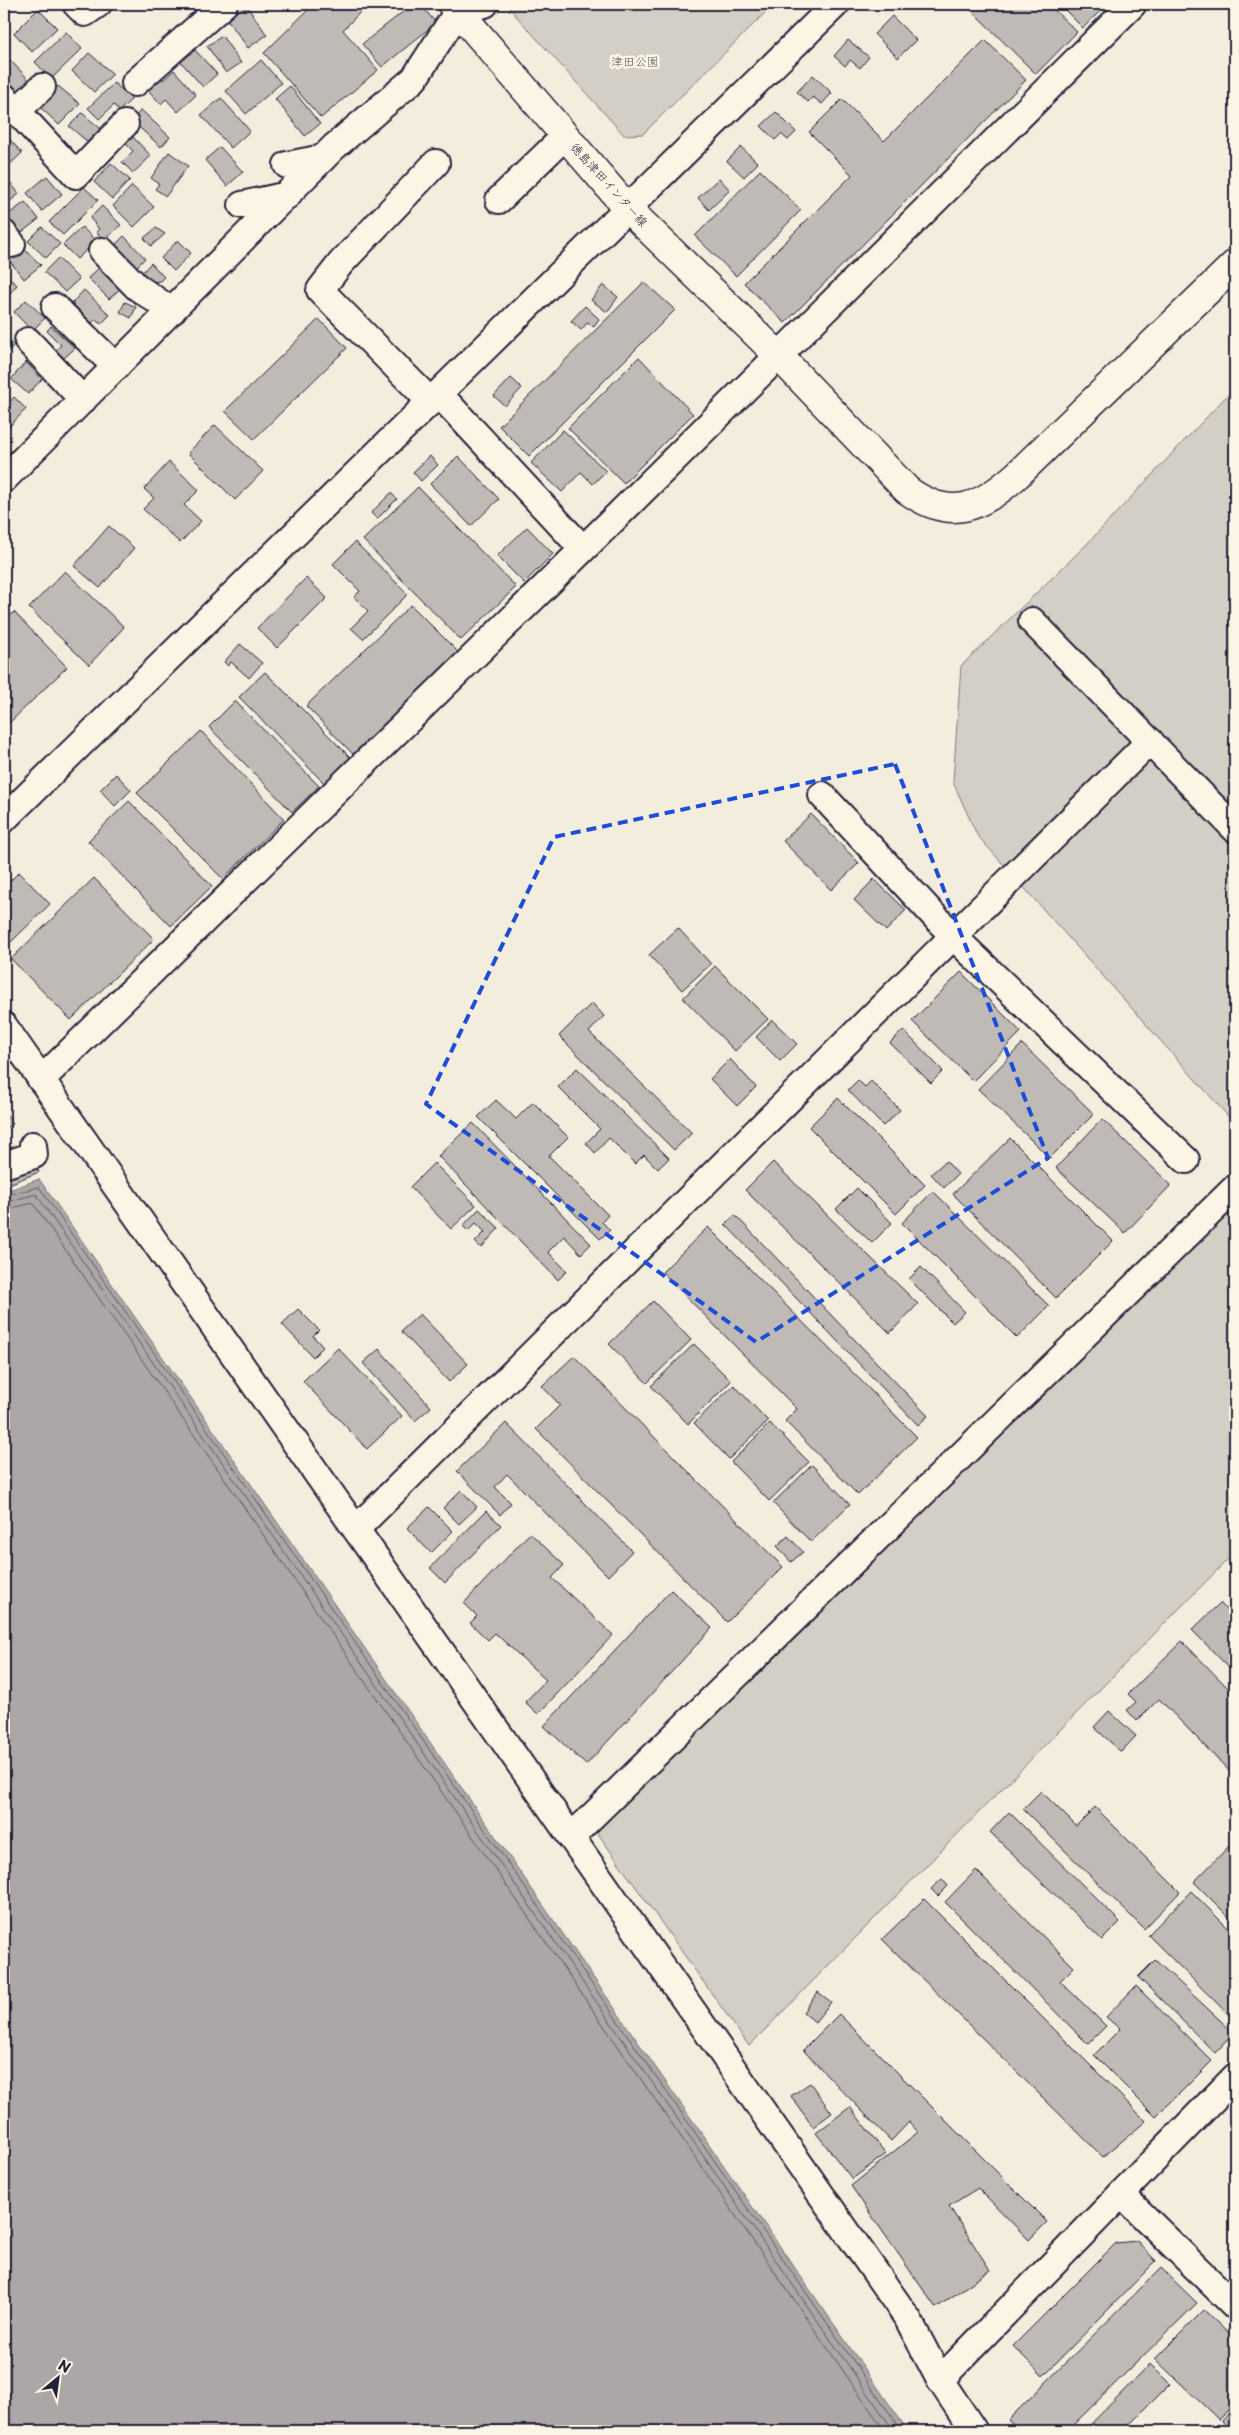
<svg xmlns="http://www.w3.org/2000/svg" width="1239" height="2435" font-family="'Playpen Sans','Klee One',sans-serif">
<style>
.green{fill:#d4cfc6;stroke:#7b7880}
.water{fill:#aca7a6;stroke:#75727b}
.lines{fill:none;stroke-linecap:round;stroke-linejoin:round}
.shore{stroke:#595766;stroke-width:1}
.building{fill:#bfbab6;stroke:#22223b}
.minor-casing{stroke:#22223b;stroke-width:30}
.major-casing{stroke:#22223b;stroke-width:31}
.highway-casing{stroke:#22223b;stroke-width:31}
.minor{stroke:#fcf5e5;stroke-width:26}
.major{stroke:#fcf5e5;stroke-width:28}
.highway{stroke:#fcf5e5;stroke-width:28}
.marked{fill:none;stroke:#1d4ed8;stroke-width:4;stroke-dasharray:10 6;stroke-linejoin:round}
.labels{text-anchor:middle;stroke-width:5;stroke-linejoin:round;paint-order:stroke}
.park-label{font-size:12px;fill:#575665;stroke:#fcf5e5}
.street-label{font-size:12px;fill:#22223b;stroke:#fcf5e5}
</style>
<rect width="100%" height="100%" fill="#f3edde"/>
<filter id="ink" filterUnits="userSpaceOnUse"><feTurbulence type="fractalNoise" baseFrequency=".02" numOctaves="2"/><feDisplacementMap in="SourceGraphic" scale="10" xChannelSelector="R" yChannelSelector="G"/><feConvolveMatrix kernelMatrix="1 2 1 2 8 2 1 2 1" color-interpolation-filters="sRGB"/></filter>
<g filter="url(#ink)">
<!-- green -->
<g class="green">
<path d="M515,4H774L643,134L624,135L509,8Z"/>
<path d="M1235,387V1124L977,835L953,782L961,666L1087,544Z"/>
<path d="M1235,1178V1552L749,2046L589,1821Z"/>
</g>
<!-- water -->
<path class="water" d="M39,1179L908,2431H4V1192Z"/>
<g class="lines">
<!-- shore -->
<g class="shore">
<path d="M4,1196L39,1187L902,2431"/>
<path d="M4,1203L36,1194L894,2431"/>
<path d="M4,1210L33,1203L885,2431"/>
</g>
</g>
<!-- building -->
<g class="building">
<path d="M314,4H368L343,30L378,70L321,118L264,53Z"/>
<path d="M413,4H420L436,23L382,67L362,44Z"/>
<path d="M965,4H1048L1077,32L1036,74Z"/>
<path d="M1059,4H1098L1103,8L1083,28Z"/>
<path d="M246,5L267,35L248,48L227,19Z"/>
<path d="M38,9L57,28L32,52L14,33Z"/>
<path d="M892,16L916,40L898,58L874,34Z"/>
<path d="M66,32L82,49L51,79L35,62Z"/>
<path d="M222,36L241,63L226,73L207,46Z"/>
<path d="M848,40L869,57L860,68L850,60L845,66L834,56Z"/>
<path d="M985,40L1026,80L785,323L744,283L852,175L809,132L842,99L884,141Z"/>
<path d="M195,50L217,74L203,87L181,62Z"/>
<path d="M89,53L113,74L94,92L72,71Z"/>
<path d="M9,59L32,83L15,99L4,88V64Z"/>
<path d="M261,60L281,83L246,114L226,91Z"/>
<path d="M174,70L196,95L178,112L166,99L161,104L146,88L159,75L163,80Z"/>
<path d="M813,75L832,93L822,104L813,97L808,102L797,92Z"/>
<path d="M114,83L132,99L119,111L114,105L99,119L88,108Z"/>
<path d="M58,86L80,104L59,125L39,106Z"/>
<path d="M290,86L320,124L305,136L275,99Z"/>
<path d="M221,98L250,131L231,148L201,115Z"/>
<path d="M141,110L170,137L161,147L132,121Z"/>
<path d="M776,112L796,132L788,140L781,134L775,140L761,126Z"/>
<path d="M82,113L101,129L90,144L69,126Z"/>
<path d="M4,133L22,153L7,167L4,163Z"/>
<path d="M133,137L151,156L133,173L122,162L133,151L126,144Z"/>
<path d="M220,147L243,172L227,186L205,160Z"/>
<path d="M741,147L758,163L744,177L727,161Z"/>
<path d="M169,152L188,166L166,196L155,189L159,184L151,178Z"/>
<path d="M111,163L130,180L112,199L94,182Z"/>
<path d="M760,170L801,210L736,276L695,236Z"/>
<path d="M47,176L62,194L42,211L27,193Z"/>
<path d="M7,178L19,194L4,206V181Z"/>
<path d="M719,178L730,190L709,210L698,198Z"/>
<path d="M132,186L154,207L134,227L113,206Z"/>
<path d="M84,187L98,200L63,235L49,222Z"/>
<path d="M25,202L39,219L17,236L4,218Z"/>
<path d="M102,206L121,225L104,240L96,232L99,229L90,218Z"/>
<path d="M42,227L60,244L46,258L28,241Z"/>
<path d="M82,227L96,241L77,259L63,245Z"/>
<path d="M156,228L165,234L151,246L144,238Z"/>
<path d="M124,236L145,258L132,272L116,257L122,251L115,245Z"/>
<path d="M178,240L191,253L174,271L161,258Z"/>
<path d="M23,248L41,265L24,279L9,260Z"/>
<path d="M58,258L79,279L65,292L44,272Z"/>
<path d="M151,263L164,277L160,281L143,283L138,277Z"/>
<path d="M100,267L121,288L109,299L88,278Z"/>
<path d="M4,273L17,285L4,300Z"/>
<path d="M644,282L675,310L529,456L499,426Z"/>
<path d="M603,285L618,297L607,312L591,300Z"/>
<path d="M84,290L110,315L101,324L96,319L92,323L72,303Z"/>
<path d="M26,300L45,318L32,331L14,312Z"/>
<path d="M125,302L136,307L131,318L120,312Z"/>
<path d="M585,306L599,319L593,327L588,322L581,330L571,321Z"/>
<path d="M319,319L347,348L254,439L225,411Z"/>
<path d="M51,326L75,348L64,358L56,350L61,345L47,331Z"/>
<path d="M4,335L14,345L4,356Z"/>
<path d="M639,357L693,414L624,483L568,428Z"/>
<path d="M26,362L42,379L28,394L11,379Z"/>
<path d="M511,378L522,388L505,406L494,396Z"/>
<path d="M14,397L26,409L6,430L4,408Z"/>
<path d="M215,425L263,471L235,500L188,453Z"/>
<path d="M563,430L606,471L593,484L581,472L562,492L531,463Z"/>
<path d="M430,456L438,465L421,481L413,472Z"/>
<path d="M458,456L499,499L471,526L430,484Z"/>
<path d="M169,462L199,490L184,505L201,521L180,543L143,509L154,498L144,489Z"/>
<path d="M418,487L516,587L461,640L363,540Z"/>
<path d="M391,493L397,499L377,519L371,513Z"/>
<path d="M109,526L134,548L100,588L74,566Z"/>
<path d="M527,527L553,554L524,583L497,556Z"/>
<path d="M355,542L408,594L363,639L351,628L368,611L354,597L360,591L333,564Z"/>
<path d="M65,571L124,627L89,665L29,608Z"/>
<path d="M306,578L327,598L277,648L257,628Z"/>
<path d="M411,605L458,652L353,754L306,706Z"/>
<path d="M14,612L67,667L4,728V622Z"/>
<path d="M240,644L262,663L249,678L231,662L228,666L224,662Z"/>
<path d="M265,672L351,758L325,784L239,697Z"/>
<path d="M235,701L319,786L292,812L209,727Z"/>
<path d="M201,731L284,819L223,879L137,793Z"/>
<path d="M116,774L131,790L115,806L100,790Z"/>
<path d="M129,801L212,886L171,926L88,841Z"/>
<path d="M811,814L859,863L831,890L783,841Z"/>
<path d="M19,872L50,904L11,942L4,935V887Z"/>
<path d="M94,878L154,939L71,1020L11,959Z"/>
<path d="M874,879L906,910L886,931L854,900Z"/>
<path d="M678,928L711,964L682,990L649,955Z"/>
<path d="M715,966L768,1019L735,1051L683,998Z"/>
<path d="M961,972L1021,1032L973,1081L912,1021Z"/>
<path d="M592,1003L604,1016L589,1032L692,1133L674,1150L559,1036Z"/>
<path d="M772,1020L797,1044L780,1061L756,1037Z"/>
<path d="M903,1030L943,1071L931,1083L890,1043Z"/>
<path d="M1022,1044L1094,1114L1050,1158L978,1089Z"/>
<path d="M730,1059L756,1087L737,1106L710,1079Z"/>
<path d="M577,1068L669,1158L658,1169L644,1155L635,1164L609,1138L595,1153L586,1143L600,1129L558,1087Z"/>
<path d="M858,1080L865,1087L871,1081L900,1110L883,1126L848,1090Z"/>
<path d="M838,1098L925,1185L896,1214L809,1127Z"/>
<path d="M496,1100L516,1119L533,1102L568,1137L549,1156L608,1215L602,1222L610,1230L600,1239L478,1117Z"/>
<path d="M4,1111L13,1124L4,1129Z"/>
<path d="M1102,1119L1171,1185L1125,1233L1056,1168Z"/>
<path d="M473,1123L591,1244L581,1254L564,1236L548,1252L567,1271L558,1280L438,1156Z"/>
<path d="M1010,1138L1113,1241L1056,1298L953,1194Z"/>
<path d="M946,1161L958,1174L944,1188L931,1174Z"/>
<path d="M773,1162L918,1304L890,1333L745,1190Z"/>
<path d="M35,1163L39,1172L4,1186V1175Z"/>
<path d="M434,1163L476,1205L451,1229L410,1187Z"/>
<path d="M857,1188L892,1223L872,1243L836,1209Z"/>
<path d="M933,1191L1049,1306L1017,1338L902,1223Z"/>
<path d="M479,1209L499,1228L481,1248L475,1242L485,1232L476,1223L468,1231L463,1226Z"/>
<path d="M735,1215L928,1416L918,1425L725,1224Z"/>
<path d="M708,1227L917,1437L858,1495L785,1421L797,1409L662,1272Z"/>
<path d="M921,1267L965,1312L953,1323L909,1279Z"/>
<path d="M653,1301L691,1340L647,1383L609,1344Z"/>
<path d="M298,1309L319,1330L313,1336L323,1347L313,1357L282,1324Z"/>
<path d="M420,1314L468,1364L449,1382L401,1331Z"/>
<path d="M694,1344L731,1381L688,1424L651,1386Z"/>
<path d="M338,1348L402,1416L367,1449L303,1381Z"/>
<path d="M379,1349L431,1407L415,1421L363,1363Z"/>
<path d="M574,1356L783,1567L727,1622L536,1429L560,1405L542,1386Z"/>
<path d="M734,1385L768,1421L729,1459L694,1423Z"/>
<path d="M506,1423L632,1551L608,1576L507,1474L495,1487L511,1503L500,1515L457,1471Z"/>
<path d="M770,1423L809,1462L769,1501L731,1462Z"/>
<path d="M812,1465L850,1504L811,1542L773,1503Z"/>
<path d="M461,1490L477,1507L459,1524L443,1508Z"/>
<path d="M429,1507L453,1531L431,1553L407,1528Z"/>
<path d="M486,1511L501,1525L445,1583L430,1568Z"/>
<path d="M530,1533L564,1565L552,1578L613,1635L538,1714L525,1702L546,1680L495,1633L488,1640L470,1623L477,1616L464,1603Z"/>
<path d="M788,1536L803,1552L791,1562L777,1546Z"/>
<path d="M671,1590L712,1628L586,1765L544,1726Z"/>
<path d="M1220,1603L1235,1619V1674L1192,1630Z"/>
<path d="M1182,1641L1235,1695V1777L1159,1699L1137,1721L1127,1710L1136,1702L1128,1694Z"/>
<path d="M1109,1711L1136,1736L1121,1752L1094,1727Z"/>
<path d="M1041,1791L1076,1826L1095,1807L1180,1892L1144,1929L1023,1809Z"/>
<path d="M1009,1812L1120,1922L1102,1940L990,1832Z"/>
<path d="M1235,1840V1923L1194,1882Z"/>
<path d="M976,1870L1074,1967L1060,1981L1106,2026L1088,2044L945,1902Z"/>
<path d="M942,1879L948,1886L938,1896L931,1889Z"/>
<path d="M1191,1891L1235,1935V2021L1148,1935Z"/>
<path d="M924,1899L1146,2121L1103,2157L882,1939Z"/>
<path d="M1155,1960L1234,2033L1215,2053L1138,1977Z"/>
<path d="M1136,1986L1212,2061L1156,2117L1094,2055L1120,2029L1106,2017Z"/>
<path d="M818,1992L831,2002L815,2022L803,2012Z"/>
<path d="M839,2014L1047,2222L1029,2240L978,2188L949,2206L990,2270L936,2308L851,2186L918,2132L909,2122L891,2141L803,2050Z"/>
<path d="M810,2083L832,2113L813,2127L791,2096Z"/>
<path d="M850,2107L886,2154L852,2179L816,2133Z"/>
<path d="M1137,2241L1156,2261L1043,2376L1013,2346L1116,2243Z"/>
<path d="M1161,2268L1197,2303L1067,2431H1019L1008,2420Z"/>
<path d="M1204,2310L1235,2340V2404L1219,2420L1155,2359Z"/>
<path d="M1150,2364L1170,2384L1123,2431H1084Z"/>
<path d="M1235,2407V2429L1232,2431L1222,2421Z"/>
</g>
<g class="lines">
<defs>
<g id="minor">
<path d="M76,4L85,13L98,4"/>
<path d="M135,83L224,4"/>
<path d="M4,97L76,175L125,124"/>
<path d="M17,111L42,87"/>
<path d="M287,165L323,158"/>
<path d="M499,200L565,136"/>
<path d="M242,205L288,195"/>
<path d="M4,234L12,244"/>
<path d="M102,251L137,287L172,311"/>
<path d="M55,307L116,367"/>
<path d="M28,341L83,400"/>
<path d="M439,394L582,548"/>
<path d="M431,402L320,290L341,263L436,163"/>
<path d="M4,479L334,147L414,79L458,11L485,4"/>
<path d="M1032,621L1235,829"/>
<path d="M822,795L954,937L1186,1160"/>
<path d="M4,819L836,4"/>
<path d="M4,1026L908,2319L940,2380L1235,2077"/>
<path d="M41,1080L618,515L1133,4"/>
<path d="M4,1165L34,1155L33,1145"/>
<path d="M356,1529L1150,741"/>
<path d="M571,1837L1235,1188"/>
<path d="M1121,2194L1235,2306"/>
<path d="M940,2380L974,2431"/>
</g>
<path id="major" d="M452,4L628,209L778,355"/>
<path id="highway" d="M778,355L907,490C951,522 980,508 1017,475L1235,264"/>
</defs>
<!-- minor casing -->
<use href="#minor" class="minor-casing"/>
<!-- major casing -->
<use href="#major" class="major-casing"/>
<!-- highway casing -->
<use href="#highway" class="highway-casing"/>
<!-- minor -->
<use href="#minor" class="minor"/>
<!-- major -->
<use href="#major" class="major"/>
<!-- highway -->
<use href="#highway" class="highway"/>
</g>
</g>
<!-- marked area -->
<path class="marked" d="M895,764L1048,1158L756,1342L426,1104L554,837Z"/>
<g class="labels">
<!-- park labels -->
<g class="park-label">
<text x="635" y="66">津田公園</text>
</g>
<!-- street labels -->
<g class="street-label">
<text transform="translate(609 185) rotate(48)" y="4">徳島津田インター線</text>
</g>
</g>
<!-- margin -->
<rect width="1239" height="2435" fill="none" stroke="#fcf5e5" stroke-width="20"/>
<rect x="10" y="10" width="1219" height="2415" fill="none" stroke="#22223b" stroke-width="2" filter="url(#ink)"/>
<!-- north arrow -->
<g transform="translate(58 2378) rotate(29)" stroke="#fcf5e5" stroke-width="4" paint-order="stroke">
<path d="M0-4L9 19L0 12L-9 19Z" fill="#22223b"/>
<text y="-8" font-size="14" font-weight="bold" text-anchor="middle" fill="#22223b">N</text>
</g>
</svg>
